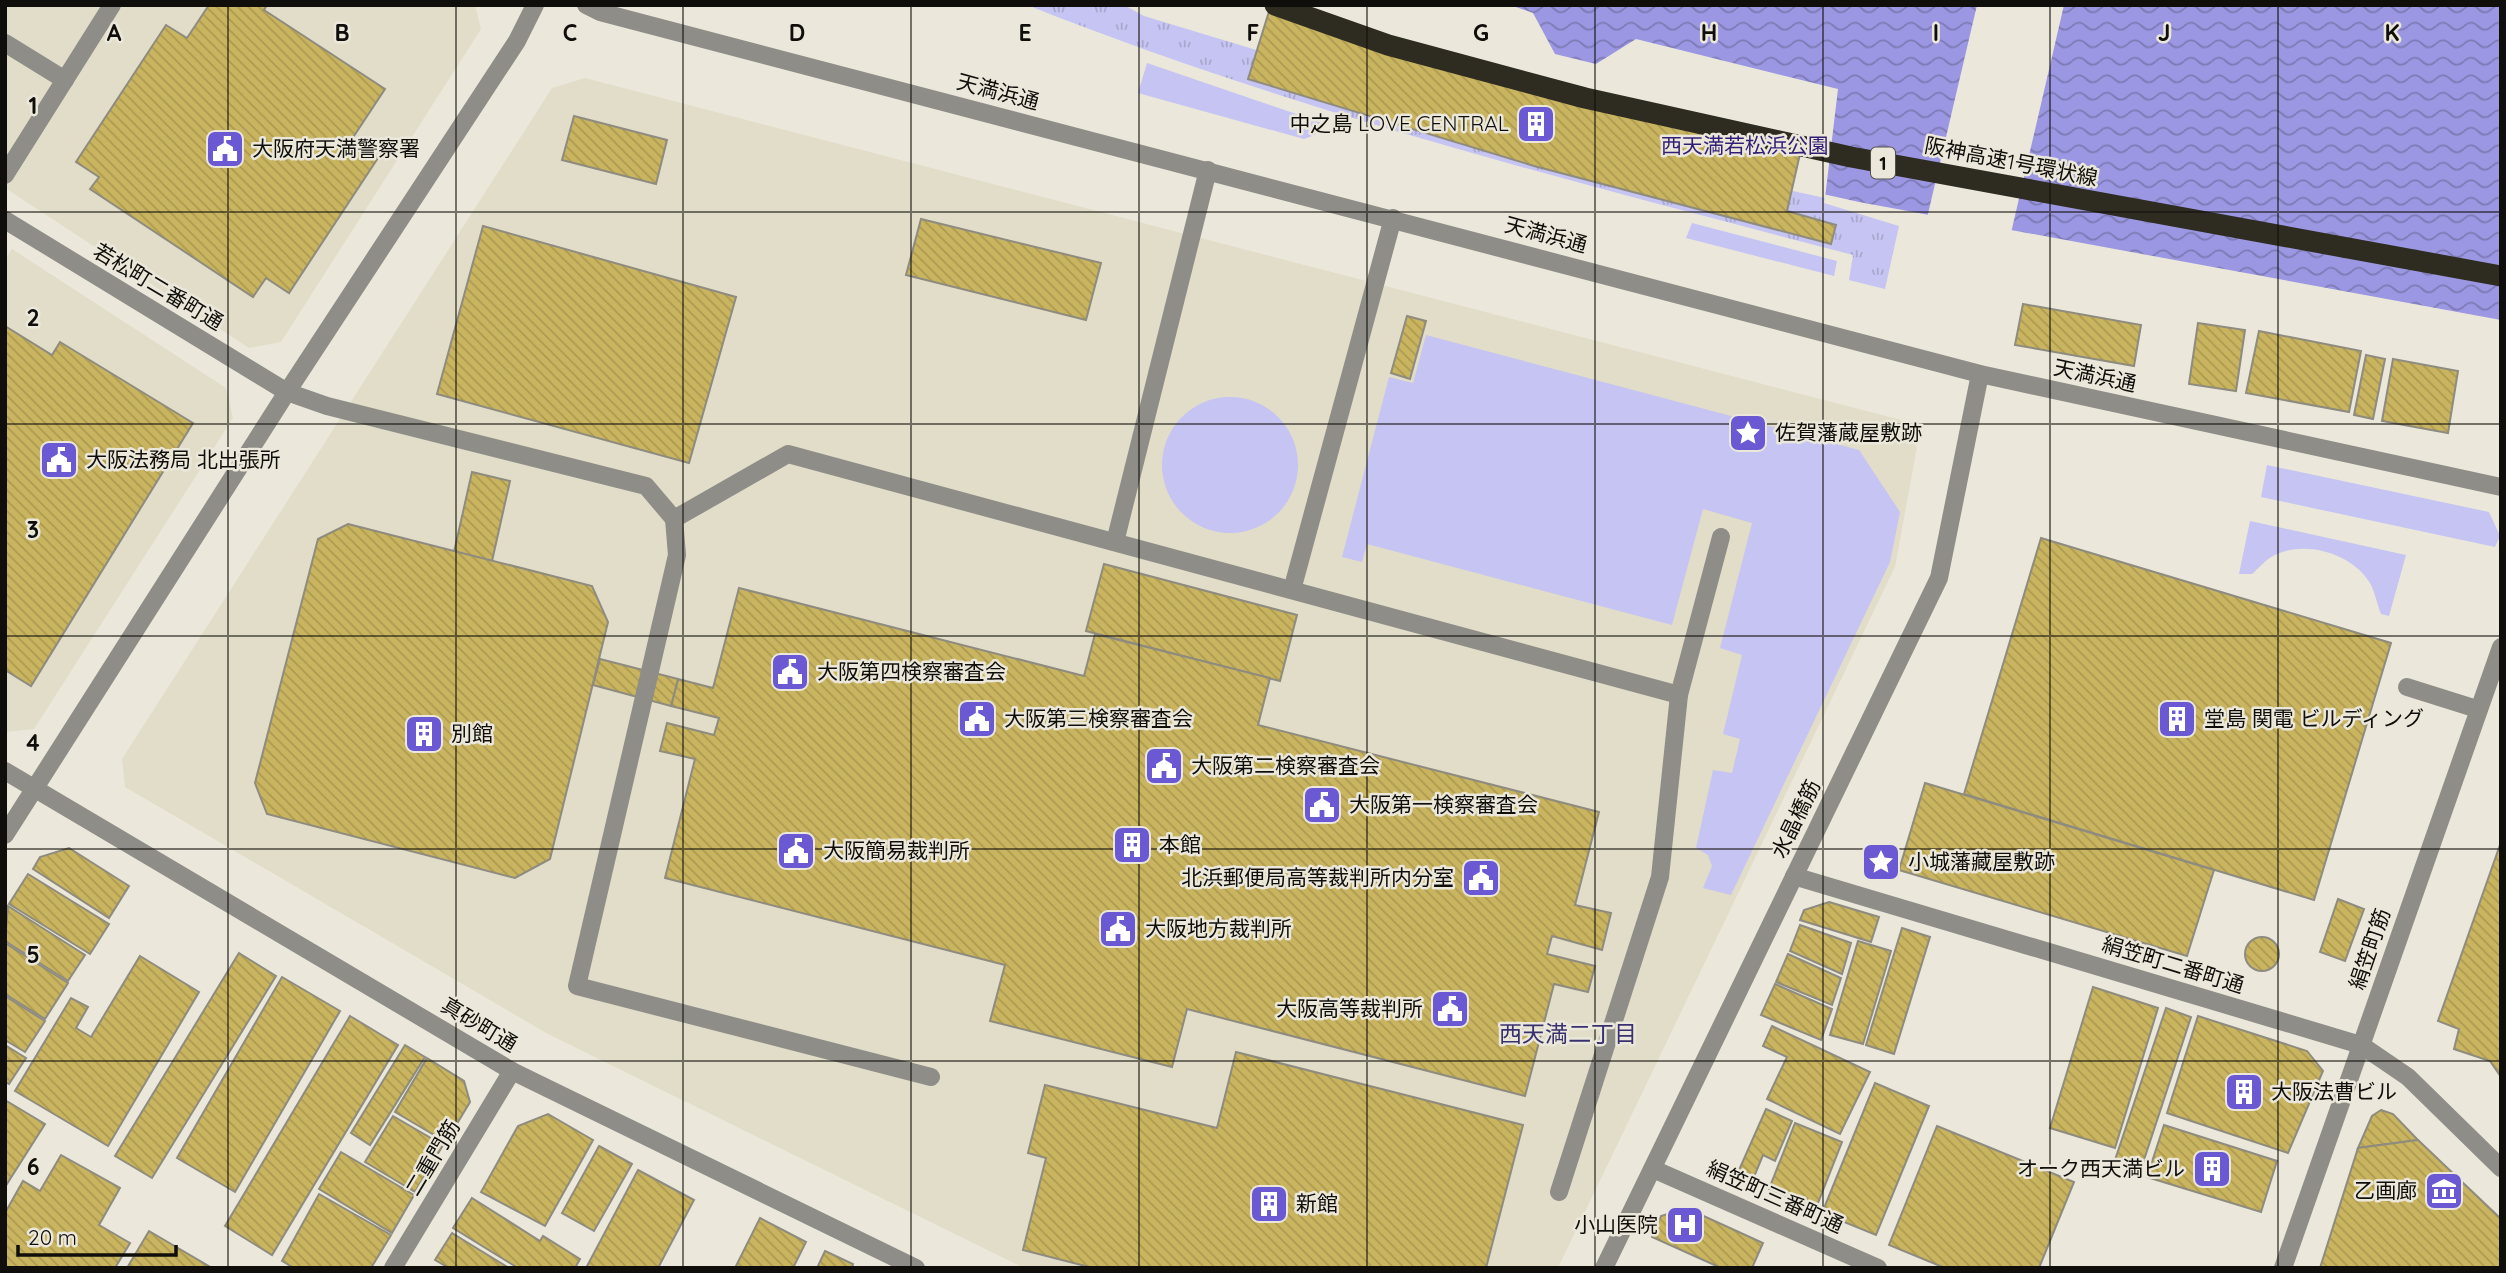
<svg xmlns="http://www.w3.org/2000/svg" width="2506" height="1273" font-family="Quicksand,'Noto Sans JP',sans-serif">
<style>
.built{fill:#e2ddc9}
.grass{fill:#c5c4f2}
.park{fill:url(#park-tufts)}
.water{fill:url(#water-waves)}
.pier{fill:#ebe8db}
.building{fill:url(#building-back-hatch);stroke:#8e8b7f;stroke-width:2}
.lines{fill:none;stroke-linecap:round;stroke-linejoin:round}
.minor{stroke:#8e8d87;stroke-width:18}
.highway{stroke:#2e2b21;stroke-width:21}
.grid{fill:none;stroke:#100e0a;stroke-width:2;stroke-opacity:0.55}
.labels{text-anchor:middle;stroke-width:5;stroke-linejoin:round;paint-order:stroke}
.shield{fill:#ebe8db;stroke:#524f49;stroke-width:2}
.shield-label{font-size:19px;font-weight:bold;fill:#100e0a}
.street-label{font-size:21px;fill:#100e0a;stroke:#ebe8db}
.poi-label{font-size:21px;fill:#100e0a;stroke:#ebe8db;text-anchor:start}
.park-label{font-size:21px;fill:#311f75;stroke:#ebe8db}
.neighbourhood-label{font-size:23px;fill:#38316d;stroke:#ebe8db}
.grid-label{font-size:23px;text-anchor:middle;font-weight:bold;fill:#100e0a;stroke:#ebe8db;stroke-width:5;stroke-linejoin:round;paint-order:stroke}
</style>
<defs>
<pattern id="park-tufts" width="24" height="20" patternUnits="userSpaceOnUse" patternTransform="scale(1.75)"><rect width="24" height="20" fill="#c5c4f2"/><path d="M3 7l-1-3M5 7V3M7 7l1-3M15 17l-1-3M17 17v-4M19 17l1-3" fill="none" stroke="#a8a7ce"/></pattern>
<pattern id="water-waves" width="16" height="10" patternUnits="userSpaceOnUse" patternTransform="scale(1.75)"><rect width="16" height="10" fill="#9b97e2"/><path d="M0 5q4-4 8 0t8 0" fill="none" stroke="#7d7ab5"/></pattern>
<pattern id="building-back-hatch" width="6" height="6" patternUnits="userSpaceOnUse" patternTransform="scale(1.75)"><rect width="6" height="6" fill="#c9b45f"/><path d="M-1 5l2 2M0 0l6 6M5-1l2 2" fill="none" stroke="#ac9a51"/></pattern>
</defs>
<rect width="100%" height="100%" fill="#ebe8db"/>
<!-- built -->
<g class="built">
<path d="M5,5H475L481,29L281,342L249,348L5,188Z"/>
<path d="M585,78L1901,420L1917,447L1895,567L1558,1268H1024L548,1034L125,787L122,759L552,88Z"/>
<path d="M12,249L226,388L233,418L34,729L5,732V260Z"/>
</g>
<!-- grass -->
<g class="grass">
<path d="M1147,63L1320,122L1315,135L1304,139L1138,93Z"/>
<path d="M1692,223L1837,261L1834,276L1686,238Z"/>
<path d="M1426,335L1859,450L1900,512L1890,562L1731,895L1703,888L1712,866L1708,855L1696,848L1713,770L1732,773L1740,739L1723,734L1742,655L1720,648L1752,523L1703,509L1672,625L1367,544L1362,562L1342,557L1389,377L1413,383Z"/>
<circle cx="1230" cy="465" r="68"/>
<path d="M2267,465L2489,512L2500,536L2495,547L2261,497Z"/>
<path d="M2250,521L2406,555L2389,616L2381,614C2377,604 2375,592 2370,583C2352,553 2304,539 2273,556C2265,560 2258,569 2252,574H2239Z"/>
</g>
<!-- park -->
<path class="park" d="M1027,5H1510L1838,89L1824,203L1899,226L1885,289L1849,280L1853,255C1574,182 1296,112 1027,5Z"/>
<!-- water -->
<path class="water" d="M1127,5H2501V320L1859,202L1683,163Z"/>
<!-- pier -->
<g class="pier">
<path d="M1124,5H1510L1533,13L1555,54L1596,64L1636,39L1838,89L1825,198L1536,135L1144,16Z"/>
<path d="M1977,5H2064L2011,233L1927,218Z"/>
</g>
<!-- building -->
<g class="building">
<path d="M209,5H267L264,10L385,89L352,139L378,158L289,293L266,278L253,297L90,189L99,177L76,162L166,25L187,38Z"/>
<path d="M1271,5L1800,154L1787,211L1836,225L1831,244L1534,166L1248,79Z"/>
<path d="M574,116L667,140L656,184L562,160Z"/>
<path d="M921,219L1101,263L1086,320L906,275Z"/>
<path d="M483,226L736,297L689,463L437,394Z"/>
<path d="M2023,304L2141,325L2134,366L2015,345Z"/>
<path d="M1407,316L1426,321L1410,379L1391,373Z"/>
<path d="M2198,323L2245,330L2236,391L2189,384Z"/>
<path d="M5,326L52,355L60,342L193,423L31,686L5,670Z"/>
<path d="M2259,331L2361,351L2349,412L2246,393Z"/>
<path d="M2366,355L2385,359L2373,419L2354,415Z"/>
<path d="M2393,359L2458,371L2448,433L2382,421Z"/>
<path d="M472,472L510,481L492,561L454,552Z"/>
<path d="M348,524L592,586L608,622L550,859L515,878L267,814L255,783L318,539Z"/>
<path d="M2041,538L2391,643L2314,900L1964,794Z"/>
<path d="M1104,564L1297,615L1280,681L1086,631Z"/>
<path d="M739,588L1084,676L1095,634L1270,678L1258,725L1599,812L1575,905L1611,913L1602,950L1552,936L1547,954L1595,966L1588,992L1554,984L1525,1096L1187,1009L1172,1067L990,1021L1005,965L665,878L695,759L660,751L667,723L714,735L719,718L671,706L678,679L713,688Z"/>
<path d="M600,659L678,679L671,706L593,685Z"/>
<path d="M1925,783L2214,870L2187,956L1899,870Z"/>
<path d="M2501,842V1077L2490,1061L2454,1049L2459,1029L2438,1021Z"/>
<path d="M69,848L129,886L109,918L33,869L40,857Z"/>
<path d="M28,874L109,924L90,954L9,904Z"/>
<path d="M2338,899L2364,909L2345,961L2320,952Z"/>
<path d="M1829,902L1879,917L1871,942L1800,920L1804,910Z"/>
<path d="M8,906L85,955L68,981L5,941Z"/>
<path d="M1800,925L1851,943L1842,974L1790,951Z"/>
<path d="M1902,928L1930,937L1894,1054L1866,1045Z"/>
<circle cx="2262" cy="954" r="17"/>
<path d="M1858,941L1891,951L1863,1044L1830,1035Z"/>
<path d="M5,943L68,983L45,1019L5,994Z"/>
<path d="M239,953L276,976L152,1178L115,1156Z"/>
<path d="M1788,954L1841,978L1832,1005L1776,982Z"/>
<path d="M140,956L199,992L108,1146L15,1091L71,998L88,1007L76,1028L91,1037Z"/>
<path d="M282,977L340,1011L235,1192L177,1158Z"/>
<path d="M1775,984L1832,1009L1821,1040L1761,1015Z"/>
<path d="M2093,987L2158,1008L2115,1148L2050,1128Z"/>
<path d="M5,996L45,1021L25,1052L5,1040Z"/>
<path d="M2166,1008L2191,1017L2141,1169L2115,1160Z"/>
<path d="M350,1016L398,1045L272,1255L225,1226Z"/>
<path d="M2198,1016L2307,1051L2323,1071L2288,1153L2167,1113Z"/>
<path d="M1772,1026L1870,1072L1840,1134L1767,1099L1787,1057L1763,1046Z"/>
<path d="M5,1045L26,1058L9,1084L5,1082Z"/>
<path d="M405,1045L425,1057L370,1145L351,1133Z"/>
<path d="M1236,1052L1523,1125L1486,1268H1093L1023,1250L1046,1158L1028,1153L1045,1085L1217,1128Z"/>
<path d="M427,1058L464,1081L470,1102L446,1142L395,1112Z"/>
<path d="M1875,1083L1929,1106L1876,1235L1822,1213Z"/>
<path d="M5,1100L45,1124L5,1187Z"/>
<path d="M1766,1109L1792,1121L1775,1161L1763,1155L1754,1177L1739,1170Z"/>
<path d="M2381,1110L2393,1114L2418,1140L2358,1148L2372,1116Z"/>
<path d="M548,1114L593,1140L545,1226L481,1192L518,1126Z"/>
<path d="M393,1116L443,1145L415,1192L365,1162Z"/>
<path d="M1795,1123L1842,1142L1816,1208L1769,1189Z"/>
<path d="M2164,1125L2277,1161L2261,1212L2147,1177Z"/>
<path d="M1937,1126L2074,1182L2039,1268H1945L1889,1245Z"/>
<path d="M2418,1140L2501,1219V1268H2320L2358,1148Z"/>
<path d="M599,1146L632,1164L594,1231L562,1213Z"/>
<path d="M341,1152L414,1195L392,1233L319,1189Z"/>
<path d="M61,1155L120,1188L99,1225L130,1243L115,1268H5V1213L23,1181L40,1191Z"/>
<path d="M638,1170L694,1200L658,1268H586Z"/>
<path d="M319,1194L391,1235L371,1268H294L282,1261Z"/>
<path d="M472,1198L540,1241L543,1236L580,1259L575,1268H518L453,1228Z"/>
<path d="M1686,1208L1763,1243L1752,1268H1721L1652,1237L1661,1216Z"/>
<path d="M760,1218L806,1242L793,1268H735Z"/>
<path d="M149,1231L212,1268H127Z"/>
<path d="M452,1233L509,1268H449L435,1260Z"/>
<path d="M825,1251L853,1264L852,1268H817Z"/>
</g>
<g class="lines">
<!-- minor -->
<g class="minor">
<path d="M586,5L600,12L1980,374L2501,487"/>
<path d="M5,43L65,80"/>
<path d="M5,175L112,5"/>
<path d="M5,220L287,392L327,406L646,486L674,519L677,555L577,986L931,1077"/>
<path d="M674,519L788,454L1679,695L1660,877L1559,1192"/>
<path d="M1115,542L1208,170"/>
<path d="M1292,590L1393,218"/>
<path d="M2407,687L2477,709"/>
<path d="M1679,695L1721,537"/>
<path d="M5,771L512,1071L916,1268"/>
<path d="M5,835L287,392L517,41L535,5"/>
<path d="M1794,876L2361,1045L2408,1077L2501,1168"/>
<path d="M1653,1169L1878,1268"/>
<path d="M393,1268L512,1071"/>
<path d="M1604,1268L1939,578L1980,374"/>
<path d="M2283,1268L2501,647"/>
</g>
<!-- highway -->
<path class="highway" d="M1275,5L1388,45L1585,98L1851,157L2501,276"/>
</g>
<!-- grid -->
<path class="grid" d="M228,5V1268M456,5V1268M683,5V1268M911,5V1268M1139,5V1268M1367,5V1268M1595,5V1268M1823,5V1268M2050,5V1268M2278,5V1268M5,212H2501M5,424H2501M5,636H2501M5,849H2501M5,1061H2501"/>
<!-- icons -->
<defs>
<symbol id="building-square" viewBox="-11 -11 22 22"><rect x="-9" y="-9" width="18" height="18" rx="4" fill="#6b59d3" stroke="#ebe8db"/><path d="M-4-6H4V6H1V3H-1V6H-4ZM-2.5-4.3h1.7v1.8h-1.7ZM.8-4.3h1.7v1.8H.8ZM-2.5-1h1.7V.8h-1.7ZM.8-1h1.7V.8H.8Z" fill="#fff"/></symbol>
<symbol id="civic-square" viewBox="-11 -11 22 22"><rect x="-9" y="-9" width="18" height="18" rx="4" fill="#6b59d3" stroke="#ebe8db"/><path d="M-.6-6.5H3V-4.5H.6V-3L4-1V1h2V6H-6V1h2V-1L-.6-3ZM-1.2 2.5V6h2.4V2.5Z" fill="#fff"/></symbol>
<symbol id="sight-square" viewBox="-11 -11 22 22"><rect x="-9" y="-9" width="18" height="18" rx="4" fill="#6b59d3" stroke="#ebe8db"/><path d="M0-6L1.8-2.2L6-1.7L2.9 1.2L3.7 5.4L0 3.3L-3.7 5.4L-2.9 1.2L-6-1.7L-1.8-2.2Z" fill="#fff"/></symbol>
<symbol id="museum-square" viewBox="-11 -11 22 22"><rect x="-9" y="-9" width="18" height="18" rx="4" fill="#6b59d3" stroke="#ebe8db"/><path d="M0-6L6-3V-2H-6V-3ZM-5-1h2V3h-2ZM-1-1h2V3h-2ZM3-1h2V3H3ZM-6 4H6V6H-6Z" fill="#fff"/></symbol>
<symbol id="hospital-square" viewBox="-11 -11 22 22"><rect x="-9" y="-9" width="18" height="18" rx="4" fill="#6b59d3" stroke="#ebe8db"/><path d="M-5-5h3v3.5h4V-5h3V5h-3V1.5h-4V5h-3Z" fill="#fff"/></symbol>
</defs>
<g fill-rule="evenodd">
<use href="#building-square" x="1514" y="102" width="44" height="44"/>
<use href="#civic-square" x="203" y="127" width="44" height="44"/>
<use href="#sight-square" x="1726" y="411" width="44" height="44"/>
<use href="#civic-square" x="37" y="438" width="44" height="44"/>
<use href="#civic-square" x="768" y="650" width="44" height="44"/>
<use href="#civic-square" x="955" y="697" width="44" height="44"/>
<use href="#building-square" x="2155" y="697" width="44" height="44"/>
<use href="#building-square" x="402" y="712" width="44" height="44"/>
<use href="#civic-square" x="1142" y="744" width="44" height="44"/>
<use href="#civic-square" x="1300" y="783" width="44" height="44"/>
<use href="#building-square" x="1110" y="823" width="44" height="44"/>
<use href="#civic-square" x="774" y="829" width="44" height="44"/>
<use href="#sight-square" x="1859" y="840" width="44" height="44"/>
<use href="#civic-square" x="1459" y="856" width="44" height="44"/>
<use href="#civic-square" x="1096" y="907" width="44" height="44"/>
<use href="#civic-square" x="1428" y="987" width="44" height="44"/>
<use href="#building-square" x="2222" y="1070" width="44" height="44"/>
<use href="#building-square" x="2190" y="1147" width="44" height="44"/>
<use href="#museum-square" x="2422" y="1169" width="44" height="44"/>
<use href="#building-square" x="1247" y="1182" width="44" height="44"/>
<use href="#hospital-square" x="1663" y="1203" width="44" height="44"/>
</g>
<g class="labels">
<!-- shield labels -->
<rect class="shield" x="1871" y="147.5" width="24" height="31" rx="5"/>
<g class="shield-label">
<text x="1883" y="170">1</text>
</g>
<!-- street labels -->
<g class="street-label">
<text transform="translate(998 92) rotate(15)" y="7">天満浜通</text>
<text transform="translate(2011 162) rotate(11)" y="7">阪神高速1号環状線</text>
<text transform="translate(1546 235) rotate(15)" y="7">天満浜通</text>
<text transform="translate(158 287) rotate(31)" y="7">若松町二番町通</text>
<text transform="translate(2095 376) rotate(12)" y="7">天満浜通</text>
<text transform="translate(1796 819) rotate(-64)" y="7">水晶橋筋</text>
<text transform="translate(2370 949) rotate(-71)" y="7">絹笠町筋</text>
<text transform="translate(2173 965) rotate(17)" y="7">絹笠町二番町通</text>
<text transform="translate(479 1025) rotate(31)" y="7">真砂町通</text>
<text transform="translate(433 1158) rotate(-59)" y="7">二重門筋</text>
<text transform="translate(1775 1197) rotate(24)" y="7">絹笠町三番町通</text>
</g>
<!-- poi labels -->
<g class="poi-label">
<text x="1509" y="131" text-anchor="end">中之島 LOVE CENTRAL</text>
<text x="252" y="156">大阪府天満警察署</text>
<text x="1775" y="440">佐賀藩蔵屋敷跡</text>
<text x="86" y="467">大阪法務局 北出張所</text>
<text x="817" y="679">大阪第四検察審査会</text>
<text x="1004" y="726">大阪第三検察審査会</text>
<text x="2204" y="726">堂島 関電 ビルディング</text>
<text x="451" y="741">別館</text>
<text x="1191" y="773">大阪第二検察審査会</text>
<text x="1349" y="812">大阪第一検察審査会</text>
<text x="1159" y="852">本館</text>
<text x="823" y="858">大阪簡易裁判所</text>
<text x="1908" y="869">小城藩藏屋敷跡</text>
<text x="1454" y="885" text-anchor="end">北浜郵便局高等裁判所内分室</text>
<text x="1145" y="936">大阪地方裁判所</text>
<text x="1423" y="1016" text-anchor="end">大阪高等裁判所</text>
<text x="2271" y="1099">大阪法曹ビル</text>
<text x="2185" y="1176" text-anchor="end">オーク西天満ビル</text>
<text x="2417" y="1198" text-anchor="end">乙画廊</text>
<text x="1296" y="1211">新館</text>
<text x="1658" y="1232" text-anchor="end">小山医院</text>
</g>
<!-- park labels -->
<g class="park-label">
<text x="1745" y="153">西天満若松浜公園</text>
</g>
<!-- neighbourhood labels -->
<g class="neighbourhood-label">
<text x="1568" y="1042">西天満二丁目</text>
</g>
</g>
<g class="grid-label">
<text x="114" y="41">A</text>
<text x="342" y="41">B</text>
<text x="570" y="41">C</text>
<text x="797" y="41">D</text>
<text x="1025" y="41">E</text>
<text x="1253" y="41">F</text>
<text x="1481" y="41">G</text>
<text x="1709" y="41">H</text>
<text x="1936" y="41">I</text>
<text x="2164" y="41">J</text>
<text x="2392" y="41">K</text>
<text x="33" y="114">1</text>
<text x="33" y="326">2</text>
<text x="33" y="538">3</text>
<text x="33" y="751">4</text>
<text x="33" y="963">5</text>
<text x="33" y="1175">6</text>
</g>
<!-- border -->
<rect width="2506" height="1273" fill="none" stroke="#100e0a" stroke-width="14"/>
<!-- scale -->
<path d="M18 1245v10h158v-10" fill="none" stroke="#100e0a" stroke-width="3.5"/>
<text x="28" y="1245" font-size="21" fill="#100e0a" stroke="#ebe8db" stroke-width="5" paint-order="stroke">20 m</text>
</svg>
